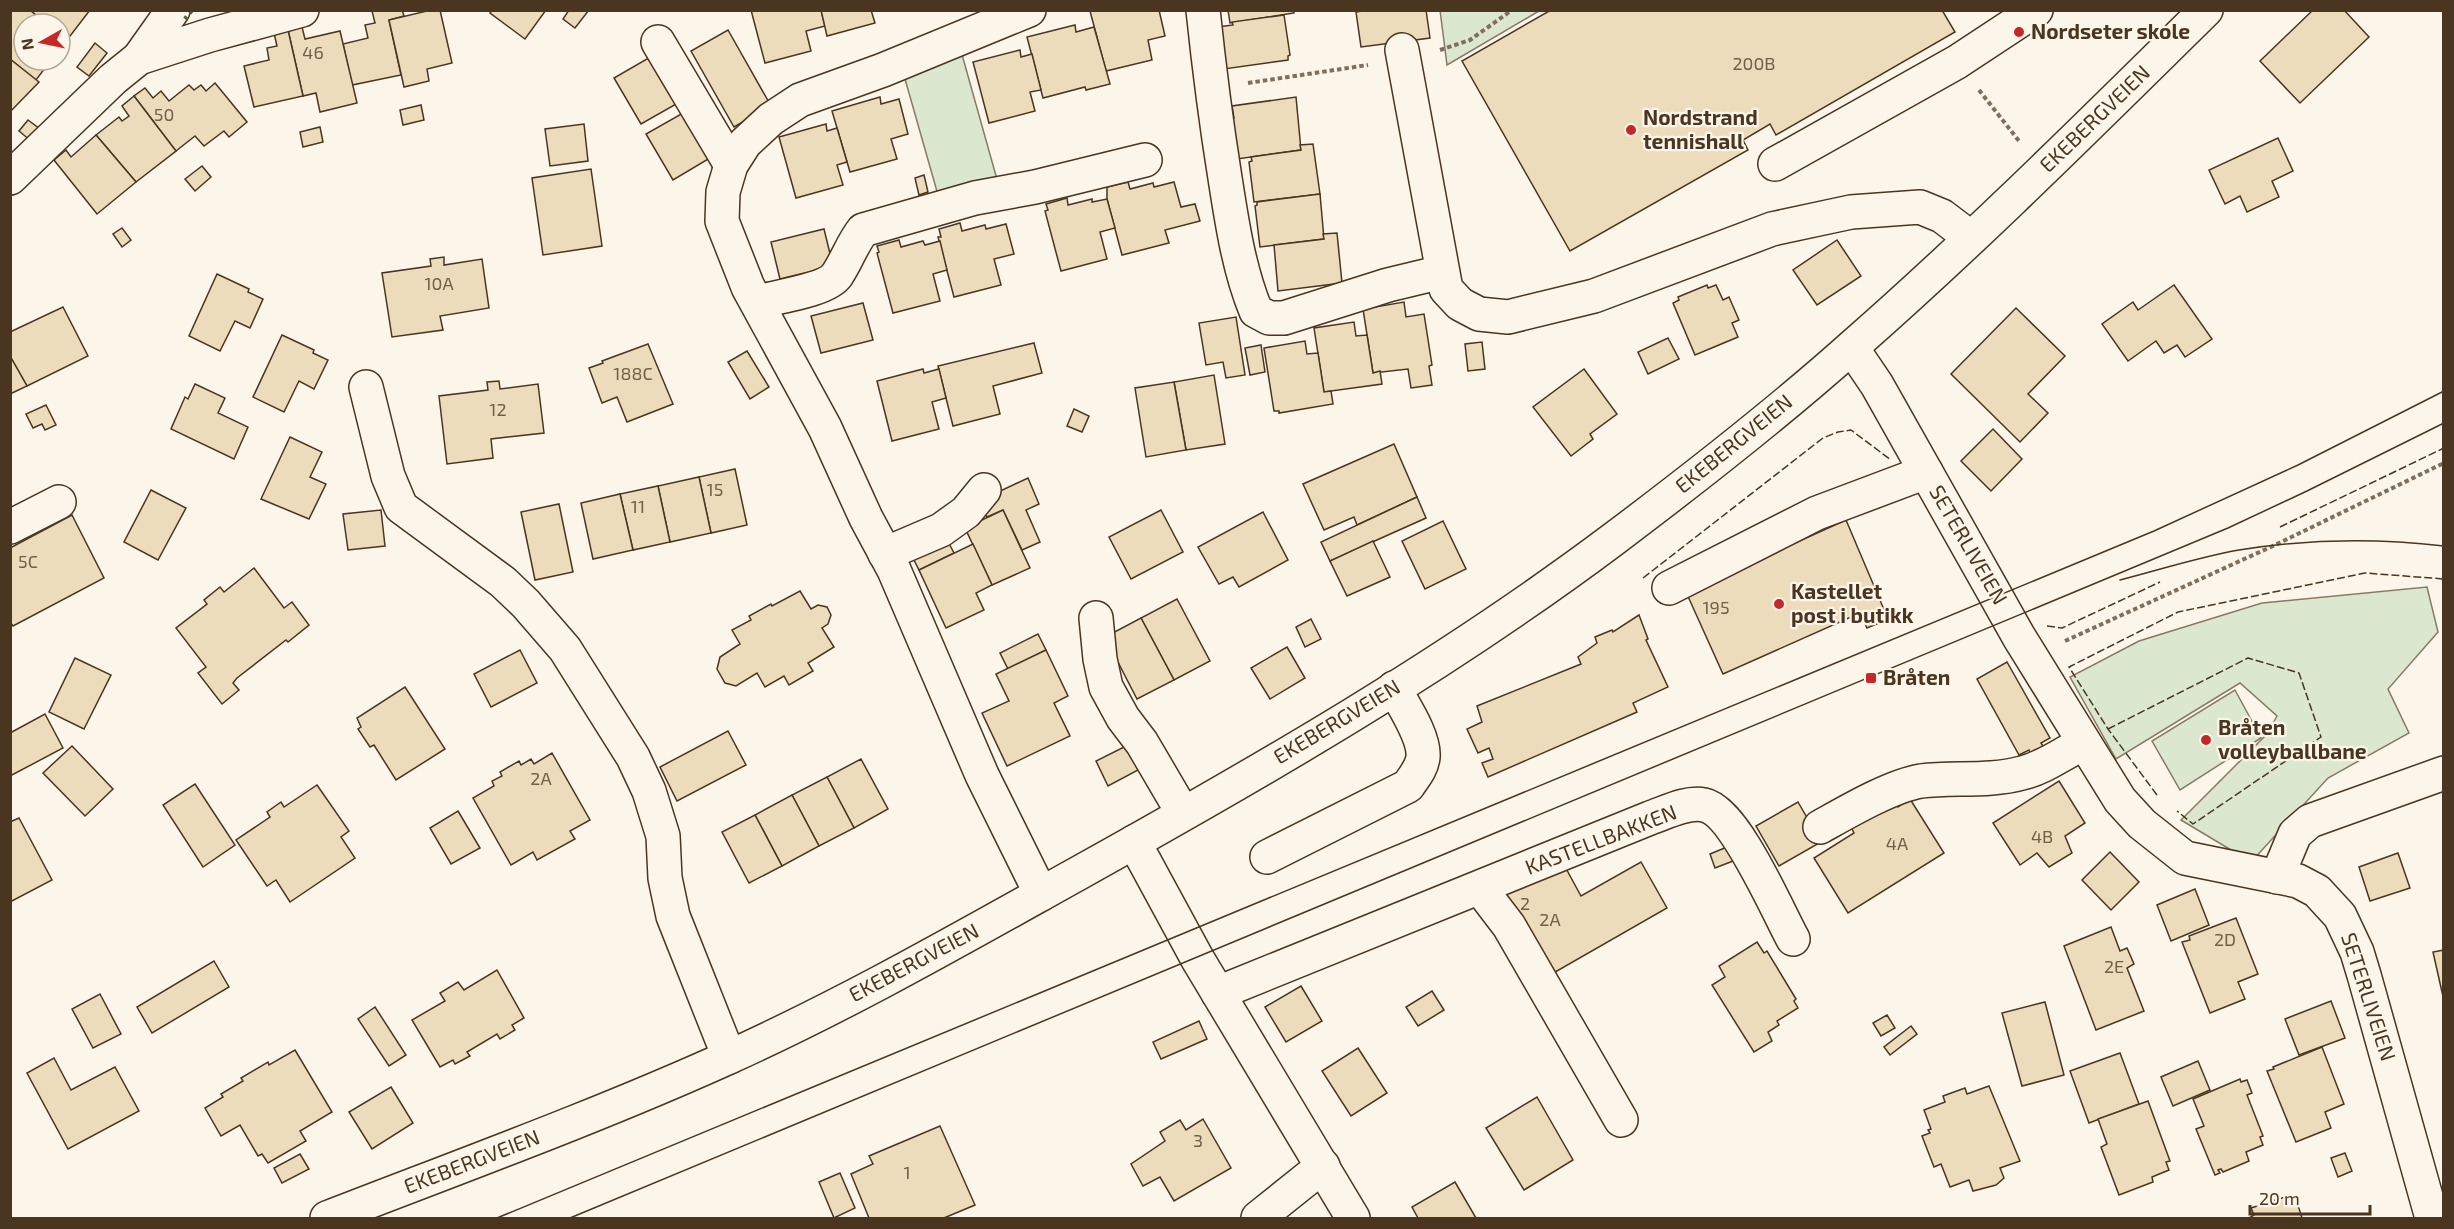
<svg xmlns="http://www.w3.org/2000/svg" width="2454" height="1229" font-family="'Exo 2',sans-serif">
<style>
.green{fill:#dce7d0;stroke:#887966;stroke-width:1.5}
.building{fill:#ecdcbc;stroke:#4a3520;stroke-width:1.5}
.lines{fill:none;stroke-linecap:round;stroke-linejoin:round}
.minor-casing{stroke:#4a3520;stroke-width:36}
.major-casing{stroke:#4a3520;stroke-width:36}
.path{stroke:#7f6f5c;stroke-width:4;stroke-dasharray:4.5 3;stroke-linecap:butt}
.minor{stroke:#fbf6e9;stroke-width:33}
.major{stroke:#fbf6e9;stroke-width:33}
.tram{stroke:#4a3520;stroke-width:1.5}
.hedge{stroke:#436837;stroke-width:4.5;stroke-dasharray:3 4.5;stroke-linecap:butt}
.fence{stroke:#4a3520;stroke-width:1.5;stroke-dasharray:8 3;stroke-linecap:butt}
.poi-dot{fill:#c62828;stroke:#fbf6e9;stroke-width:2}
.labels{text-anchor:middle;stroke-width:4.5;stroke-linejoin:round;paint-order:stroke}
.number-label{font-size:18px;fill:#725f47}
.poi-label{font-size:21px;font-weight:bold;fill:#4a3520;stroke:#fbf6e9;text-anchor:start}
.street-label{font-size:21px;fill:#4a3520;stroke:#fbf6e9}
</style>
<rect width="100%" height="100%" fill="#fbf6e9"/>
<!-- green -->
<g class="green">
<path d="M1440,10H1539V11L1447,65Z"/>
<path d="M961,51L998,183L940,202L903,72Z"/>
<path d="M2427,587L2438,632L2388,689L2409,733L2328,778L2251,862L2181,820L2267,734L2277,716L2240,683L2116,759L2070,677L2139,641L2262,603Z"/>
<path d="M2235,690L2261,738L2180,790L2152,741Z"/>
</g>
<!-- building -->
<g class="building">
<path d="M10,10H30L47,24H24V60H51L36,80L10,59Z"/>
<path d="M30,10H90L67,40L60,35V24H47Z"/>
<path d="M402,10L404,16L389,20L401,75L352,85L343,44L368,38L365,25L375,23L372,11Z"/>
<path d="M431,10H440L452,63L427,69L429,81L404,87L389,20Z"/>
<path d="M492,10H546L525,39L490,13Z"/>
<path d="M569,10H589L575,28L563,19Z"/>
<path d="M751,10H821L825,26L806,31L811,51L765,63Z"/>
<path d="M821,10H871L875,23L827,36Z"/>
<path d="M1159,10L1165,36L1148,40L1152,60L1106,71L1090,11Z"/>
<path d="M1228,10H1293L1294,13L1230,23Z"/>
<path d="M1369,10H1426L1430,38L1361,47L1356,12Z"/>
<path d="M1551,10H1942L1955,32L1776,135L1770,124L1743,140L1748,150L1570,251L1462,61Z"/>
<path d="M2313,10H2344L2369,37L2300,103L2260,61Z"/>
<path d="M1284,15L1290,55L1288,56V60L1224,69L1218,27L1233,25L1232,22Z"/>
<path d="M1075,25L1076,32L1094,27L1110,84L1086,90L1085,87L1043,98L1027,37Z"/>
<path d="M302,27L305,39L340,31L357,103L320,112L316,93L303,96L288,30Z"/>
<path d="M288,30L303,96L254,107L244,66L269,60L267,48L277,46L274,33Z"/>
<path d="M728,30L771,106L734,127L691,51Z"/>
<path d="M95,43L107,53L89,76L77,67Z"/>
<path d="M1020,50L1021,57L1032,54L1041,90L1030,92L1035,111L989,123L973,62Z"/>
<path d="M652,56L678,103L641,124L614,78Z"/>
<path d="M10,59L39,82L10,112Z"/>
<path d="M215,83L247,122L229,137L224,131L204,146L195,136L176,151L134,96L145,88L153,98L161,91L169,101L189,85L194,90L201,85L206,91Z"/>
<path d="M134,96L176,151L136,182L96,135L119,117L122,121L129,116L122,106Z"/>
<path d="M880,97L881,104L899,99L908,134L891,139L897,159L850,172L832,111Z"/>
<path d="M1296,97L1301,150L1237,159L1231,118H1234L1232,106Z"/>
<path d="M421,105L424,120L403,125L400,110Z"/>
<path d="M683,113L710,158L673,180L646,134Z"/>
<path d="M28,120L40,129L31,141L19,131Z"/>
<path d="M584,124L588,161L550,166L545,129Z"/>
<path d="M826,124L827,131L837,128L847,162L837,165L843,185L796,198L779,137Z"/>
<path d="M320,127L323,142L303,147L300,132Z"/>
<path d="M96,135L136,182L97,214L54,160L66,150L71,157Z"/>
<path d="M2278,138L2293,171L2272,181L2279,197L2247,212L2240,196L2225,204L2209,170Z"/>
<path d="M1313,144L1320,194L1254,202L1249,162L1252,161L1251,157L1301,150L1300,145Z"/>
<path d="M202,166L211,177L195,191L185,179Z"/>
<path d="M591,169L602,246L543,255L532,178Z"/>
<path d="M924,175L928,192L919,195L915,178Z"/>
<path d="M1128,182L1130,189L1153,183L1154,187L1174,182L1181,207L1195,204L1200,221L1165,230L1169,243L1122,255L1107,199V187Z"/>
<path d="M1320,194L1324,239L1260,247L1255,206L1257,205V202Z"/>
<path d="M1067,198L1068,205L1092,199V202L1107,199L1115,228L1100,232L1107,259L1061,271L1045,211L1048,210L1046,204Z"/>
<path d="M960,223L962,231L985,225L986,229L1006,224L1014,254L994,259L1001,285L954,297L938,237H941L939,229Z"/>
<path d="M122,228L131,240L122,247L113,234Z"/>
<path d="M824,229L833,266L780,279L771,242Z"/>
<path d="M1337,233L1342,283L1278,291L1274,245L1324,239L1323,234Z"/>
<path d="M899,240L901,247L923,241L925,245L940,241L947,270L933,274L940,301L893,313L877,253L879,252L877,246Z"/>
<path d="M1837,240L1861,276L1817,305L1793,270Z"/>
<path d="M444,257V265L482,259L489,308L440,316L443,330L392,337L382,273L431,266L430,259Z"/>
<path d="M217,274L249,289L248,292L263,299L250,328L235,321L220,351L189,336Z"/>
<path d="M1707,285L1708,288L1716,285L1723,300L1729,297L1739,320L1732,323L1738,337L1695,355L1673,303L1679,300L1678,297Z"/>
<path d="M2174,285L2212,339L2185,357L2177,345L2164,353L2156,341L2128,361L2102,324L2133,302L2138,310Z"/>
<path d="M1404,302L1406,317L1424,314L1432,365L1429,366L1432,385L1411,388L1408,369L1373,373L1363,309Z"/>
<path d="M863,303L873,340L821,353L811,316Z"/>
<path d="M63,307L88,356L27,386L10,356V332Z"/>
<path d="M2016,308L2065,356L2028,394L2048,413L2020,442L1951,374Z"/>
<path d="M1236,317L1245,375L1226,378L1223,362L1206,365L1199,323Z"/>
<path d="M1354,322L1356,336L1367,335L1373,373L1380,371L1382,384L1324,392L1314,328Z"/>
<path d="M282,335L314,350L313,353L328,360L314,389L299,381L284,412L253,397Z"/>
<path d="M1668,338L1679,359L1648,374L1638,352Z"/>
<path d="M1305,341L1307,354L1318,353L1324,392L1331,391L1333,404L1279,413V411H1274L1264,348Z"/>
<path d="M1482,342L1485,369L1468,371L1465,344Z"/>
<path d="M1034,343L1042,373L993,386L1000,414L953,426L938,366Z"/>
<path d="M648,344L673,404L627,422L617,397L602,403L589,368L603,363L602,361Z"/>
<path d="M1261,345L1265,372L1250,375L1245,348Z"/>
<path d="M747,351L769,387L750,399L728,362Z"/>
<path d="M10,356L27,386L10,394Z"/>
<path d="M923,369L924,373L939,369L946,398L932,402L939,429L892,441L877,381Z"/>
<path d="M1584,369L1617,414L1590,434L1593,439L1571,456L1533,407Z"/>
<path d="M1214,375L1225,444L1186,450L1174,382Z"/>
<path d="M499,381L500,389L538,384L544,433L491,439L493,458L447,464L439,396L488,390L487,382Z"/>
<path d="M1174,382L1186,450L1146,457L1135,388Z"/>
<path d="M195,384L225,398L218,413L248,427L234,459L171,429L185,397L188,399Z"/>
<path d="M46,405L56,425L45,430L42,424L33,428L26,414Z"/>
<path d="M1074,409L1089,416L1082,432L1067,426Z"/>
<path d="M1993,429L2022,459L1991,491L1961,461Z"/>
<path d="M290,437L322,452L310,477L326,484L309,519L261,499Z"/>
<path d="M1394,444L1417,497L1357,525L1354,517L1324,530L1303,484Z"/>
<path d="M735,469L747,525L711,533L699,477Z"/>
<path d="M699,477L711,533L670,542L658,486Z"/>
<path d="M1028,478L1039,504L1026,510L1040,542L1022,550L1003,510L987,517L979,501Z"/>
<path d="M658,486L670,542L633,550L620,494Z"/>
<path d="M151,490L186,508L158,560L124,542Z"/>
<path d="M620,494L633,550L593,559L581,503Z"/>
<path d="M1417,497L1426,518L1330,561L1321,542Z"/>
<path d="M559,504L573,572L535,580L521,512Z"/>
<path d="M381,510L385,546L348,550L343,514Z"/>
<path d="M1003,510L1030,568L992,585L965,528Z"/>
<path d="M1161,510L1183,552L1131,579L1109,537Z"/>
<path d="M1263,512L1288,560L1239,587L1233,577L1219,584L1198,547Z"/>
<path d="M72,515L104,578L13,626L10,622V548Z"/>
<path d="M1846,520L1888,619L1867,628L1860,613L1723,674L1686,592Z"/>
<path d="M1443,521L1466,569L1425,589L1402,541Z"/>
<path d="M946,538L954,553L919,570L911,554Z"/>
<path d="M1373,541L1390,577L1347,596L1330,561Z"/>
<path d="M973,544L992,585L976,593L984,610L946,628L919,570Z"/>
<path d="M254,568L284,608L292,602L309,625L288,642L286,640L237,678L233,683L239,690L222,704L198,673L206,667L176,628L207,604L204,600L220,587L224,592Z"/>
<path d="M800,591L811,609L818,605L827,607L831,615L828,624L822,628L834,647L808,663L813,671L789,685L784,676L765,687L757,673L736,686L725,683L717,669L720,657L740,644L732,630L751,620L749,616L771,604L772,606Z"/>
<path d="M1177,599L1210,661L1174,680L1141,618Z"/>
<path d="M1639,615L1648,639L1646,640L1668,687L1633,703L1637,712L1488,777L1482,763L1493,759L1489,748L1478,753L1467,729L1482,722L1477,706L1581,664L1578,657L1597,643L1595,637L1612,630L1613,632Z"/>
<path d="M1141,618L1174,680L1137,699L1105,637Z"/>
<path d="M1311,619L1321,639L1305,647L1296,627Z"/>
<path d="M1038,634L1046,650L1008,669L1000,653Z"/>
<path d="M1287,647L1305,678L1270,699L1251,668Z"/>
<path d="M520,650L537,683L491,707L474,674Z"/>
<path d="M1046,650L1068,696L1054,703L1070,736L1007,766L982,713L1009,701L996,674Z"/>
<path d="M75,658L111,675L84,729L49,712Z"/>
<path d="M2007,662L2050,738L2041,743L2044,748L2031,755L2029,750L2019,755L1977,679Z"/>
<path d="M405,687L445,749L396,780L374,745L370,747L358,729L361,727L357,718Z"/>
<path d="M45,714L63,748L10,776V733Z"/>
<path d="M728,731L746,765L677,801L660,767Z"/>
<path d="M1128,745L1140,769L1108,786L1096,761Z"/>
<path d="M72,746L113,789L85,816L43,773Z"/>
<path d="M552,753L590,820L570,831L575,839L537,860L533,852L511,865L473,798L494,786L492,781L502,776L500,772L519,761L521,765L531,759L534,764Z"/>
<path d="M861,759L888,809L854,828L827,777Z"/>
<path d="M827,777L854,828L819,846L792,795Z"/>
<path d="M2059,781L2085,823L2065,836L2072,853L2049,867L2037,853L2020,865L1993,823Z"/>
<path d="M195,784L235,845L203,867L163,805Z"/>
<path d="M317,785L349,831L341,837L355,858L290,902L276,880L267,886L236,840L270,817L267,812L281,802L284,807Z"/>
<path d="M792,795L819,846L782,866L755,815Z"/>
<path d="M1910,799L1944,853L1848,913L1814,858L1854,833L1851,827L1894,800L1898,807Z"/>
<path d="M1798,802L1821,842L1779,866L1756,826Z"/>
<path d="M458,811L480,848L451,864L430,828Z"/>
<path d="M755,815L782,866L749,883L722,832Z"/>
<path d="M19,818L52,880L10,902V822Z"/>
<path d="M1727,847L1733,861L1715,868L1710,854Z"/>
<path d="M2110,852L2139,882L2111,910L2082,880Z"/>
<path d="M2398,853L2410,888L2370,901L2359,867Z"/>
<path d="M1641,862L1667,908L1550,975L1498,898L1563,863L1581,896Z"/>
<path d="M2195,889L2209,925L2171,941L2157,905Z"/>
<path d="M2236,918L2258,974L2238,982L2245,999L2210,1013L2182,942L2190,940L2189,936Z"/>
<path d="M2111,927L2120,951L2127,948L2134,964L2127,968L2144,1011L2096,1030L2064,946Z"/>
<path d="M1757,942L1764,953L1767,951L1796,999L1794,1001L1798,1008L1777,1021L1779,1025L1768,1032L1772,1041L1754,1052L1712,985L1725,977L1719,966Z"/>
<path d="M2444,950V1001L2433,952Z"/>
<path d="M214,961L229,987L152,1033L137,1007Z"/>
<path d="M497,970L524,1018L512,1025L515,1030L500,1039L497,1034L467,1052L470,1056L455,1064L453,1060L440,1067L412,1020L445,1001L440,993L458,982L464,990Z"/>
<path d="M1301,986L1322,1021L1286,1042L1265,1007Z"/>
<path d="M1432,991L1444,1010L1418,1026L1406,1007Z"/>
<path d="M100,994L121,1034L93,1048L72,1009Z"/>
<path d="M2331,1001L2345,1038L2299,1055L2285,1019Z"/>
<path d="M2045,1002L2064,1075L2022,1086L2002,1013Z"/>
<path d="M375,1007L406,1055L389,1066L358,1019Z"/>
<path d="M1887,1015L1895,1028L1881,1036L1873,1023Z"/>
<path d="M1199,1021L1207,1039L1161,1059L1153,1042Z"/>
<path d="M1911,1026L1917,1034L1890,1055L1884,1047Z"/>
<path d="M2322,1047L2344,1104L2325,1112L2331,1128L2296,1142L2267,1071L2274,1069L2273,1067Z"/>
<path d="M1358,1048L1387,1093L1351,1116L1322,1071Z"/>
<path d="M295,1050L332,1112L300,1131L306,1141L268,1163L262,1154L258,1156L240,1125L221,1136L205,1108L223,1097L221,1094L243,1081L241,1078L268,1062L269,1065Z"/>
<path d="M2120,1053L2139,1104L2089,1123L2070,1071Z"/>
<path d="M54,1058L71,1090L115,1067L139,1111L68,1149L27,1073Z"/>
<path d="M2198,1061L2210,1090L2173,1106L2161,1077Z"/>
<path d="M2240,1079L2241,1082L2247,1080L2252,1093L2247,1095L2263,1136L2260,1137L2263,1145L2246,1152L2249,1161L2223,1172L2221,1169L2218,1170L2220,1173L2215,1175L2196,1129L2204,1126L2193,1099Z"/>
<path d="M1989,1086L2020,1161L2000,1168L2004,1178L1996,1185L1973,1191L1969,1180L1950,1187L1941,1164L1934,1167L1922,1136L1930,1133L1928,1130L1931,1129L1924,1110L1945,1102L1943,1096L1965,1088L1967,1094Z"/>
<path d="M391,1087L413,1123L372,1149L349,1112Z"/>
<path d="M1537,1097L1573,1160L1524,1190L1486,1128Z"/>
<path d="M2148,1101L2170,1161L2166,1162L2169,1170L2152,1177L2153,1182L2119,1195L2101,1147L2107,1144L2098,1119Z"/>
<path d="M1203,1119L1231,1168L1174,1201L1160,1177L1143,1186L1131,1164L1165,1141L1160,1132L1180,1120L1186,1130Z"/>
<path d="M940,1126L975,1205L944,1218H869L851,1174L873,1164L869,1156Z"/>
<path d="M2345,1153L2352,1171L2338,1177L2331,1158Z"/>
<path d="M300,1154L309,1169L282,1183L274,1168Z"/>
<path d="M840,1173L855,1208L834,1218L819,1182Z"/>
<path d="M1455,1182L1476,1218H1418L1412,1207Z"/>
<path d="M2288,1196L2290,1204L2297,1202L2302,1218H2249L2254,1215L2251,1208Z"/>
</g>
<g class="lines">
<defs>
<g id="minor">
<path d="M1029,10L883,70L800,100L771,119L745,143L731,165L723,192L722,221L748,287L825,428L866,518L894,570L982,775L1041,894"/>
<path d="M1203,10C1209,67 1216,122 1225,178C1232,223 1239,270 1256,311L1269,318H1284L1388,285L1442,272"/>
<path d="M658,42L731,165"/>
<path d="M1402,50L1446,289L1460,304L1479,314L1508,317L1594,296L1772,229L1851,212L1920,207L1942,216L1971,238"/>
<path d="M139,58L173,10"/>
<path d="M1775,164L1957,62L2036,10"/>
<path d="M10,178L113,79L139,58L210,35L302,10"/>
<path d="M757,302C776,297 827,290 837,275C847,260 852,244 863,230L975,198L1035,187L1145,160"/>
<path d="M1852,348L1877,385L2019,637L2120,800L2142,824L2185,858L2298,881L2317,891L2340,916L2357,952L2364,975L2432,1218"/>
<path d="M366,387L388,476L401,507L503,582L526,604L565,649L633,757L649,791L663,836L665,878L673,916L729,1057"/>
<path d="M10,527L59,502"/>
<path d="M885,554L941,530L966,512L984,490"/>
<path d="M1669,588L1817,513L1926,472"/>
<path d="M1096,618L1100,659L1106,687L1123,718L1142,743L1183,813"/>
<path d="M1820,827C1847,812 1891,786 1921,781C1954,777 1989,782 2022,773C2044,768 2063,753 2084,743"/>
<path d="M1134,842L1197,958L1353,1218"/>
<path d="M1267,857L1408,786C1414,777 1422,768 1423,757C1425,737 1403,705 1394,688"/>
<path d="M2277,877L2295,834L2310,821L2444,773"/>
<path d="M1480,888L1509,926L1621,1120"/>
<path d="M1218,993L1650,818C1665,813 1687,801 1704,805C1735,811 1777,910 1793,939"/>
<path d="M1258,1218L1323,1166"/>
</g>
<path id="major" d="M327,1218C461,1166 596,1117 727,1058C847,1004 962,938 1077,874C1262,771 1446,665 1615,538C1696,477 1777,414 1853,346C1975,239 2090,124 2206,10"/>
</defs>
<!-- minor casing -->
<use href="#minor" class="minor-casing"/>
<!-- major casing -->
<use href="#major" class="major-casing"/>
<!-- path -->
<g class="path">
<path d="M1440,50L1470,40L1512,10"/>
<path d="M1248,83L1368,65"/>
<path d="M1979,90L2019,141"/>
<path d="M2065,641L2275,545L2444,463"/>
</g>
<!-- minor -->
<use href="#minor" class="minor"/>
<!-- major -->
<use href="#major" class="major"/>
<!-- tram -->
<g class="tram">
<path d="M2120,580C2159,570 2199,557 2239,550C2307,539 2375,538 2444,546"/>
<path d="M497,1218L2154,531L2298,465L2444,391"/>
<path d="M570,1218L2228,528L2307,491L2444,423"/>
</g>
<!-- hedge -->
<path class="hedge" d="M185,19L192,10"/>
<!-- fence -->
<g class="fence">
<path d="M2280,527L2444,448"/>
<path d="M1643,578L1823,438L1838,432L1851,430L1891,460"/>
<path d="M2047,626L2062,628L2160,582"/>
<path d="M2108,729L2248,658L2299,673L2321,737L2193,824L2177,811"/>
<path d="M2157,795L2108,729L2069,667L2178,612L2365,573L2444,579"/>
</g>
</g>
<!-- markers -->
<g class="poi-dot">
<circle cx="2019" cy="32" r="6"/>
<circle cx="1631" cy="130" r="6"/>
<circle cx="1779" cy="604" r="6"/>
<rect x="1865" y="672" width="12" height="12" rx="3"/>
<circle cx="2206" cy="740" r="6"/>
</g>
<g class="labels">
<!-- number labels -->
<g class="number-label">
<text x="313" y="59">46</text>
<text x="1754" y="70">200B</text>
<text x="164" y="121">50</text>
<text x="439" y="290">10A</text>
<text x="633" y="380">188C</text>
<text x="498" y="416">12</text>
<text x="715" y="496">15</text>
<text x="638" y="513">11</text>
<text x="28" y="568">5C</text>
<text x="1716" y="614">195</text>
<text x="541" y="785">2A</text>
<text x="2042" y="843">4B</text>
<text x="1897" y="850">4A</text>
<text x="1525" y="910">2</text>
<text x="1550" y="926">2A</text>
<text x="2225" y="946">2D</text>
<text x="2114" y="973">2E</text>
<text x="1198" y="1147">3</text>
<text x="907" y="1179">1</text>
</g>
<!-- poi labels -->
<g class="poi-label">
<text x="2031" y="39">Nordseter skole</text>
<text x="1643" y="125">Nordstrand<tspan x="1643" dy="24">tennishall</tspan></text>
<text x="1791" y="599">Kastellet<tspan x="1791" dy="24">post i butikk</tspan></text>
<text x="1883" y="685">Bråten</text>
<text x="2218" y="735">Bråten<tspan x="2218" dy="24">volleyballbane</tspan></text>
</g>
<!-- street labels -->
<g class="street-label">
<text transform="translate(2095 119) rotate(-44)" y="7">EKEBERGVEIEN</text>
<text transform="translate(1734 444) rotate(-39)" y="7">EKEBERGVEIEN</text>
<text transform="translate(1968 545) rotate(60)" y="7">SETERLIVEIEN</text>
<text transform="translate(1337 722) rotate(-31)" y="7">EKEBERGVEIEN</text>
<text transform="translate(1601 840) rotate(-21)" y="7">KASTELLBAKKEN</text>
<text transform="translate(914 963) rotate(-28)" y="7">EKEBERGVEIEN</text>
<text transform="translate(2368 997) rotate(72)" y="7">SETERLIVEIEN</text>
<text transform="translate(472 1162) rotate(-21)" y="7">EKEBERGVEIEN</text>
</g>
</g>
<!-- border -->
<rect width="2454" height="1229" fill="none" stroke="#4a3520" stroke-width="24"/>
<!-- north arrow -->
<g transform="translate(42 42) rotate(261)"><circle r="28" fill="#fbf6e9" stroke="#b4a999" stroke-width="1.5"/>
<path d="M0-4.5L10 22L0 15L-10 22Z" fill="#c62828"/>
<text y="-9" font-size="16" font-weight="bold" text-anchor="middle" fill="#4a3520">N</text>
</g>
<!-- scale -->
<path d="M2250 1205v9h120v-9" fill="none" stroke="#4a3520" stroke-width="3"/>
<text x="2259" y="1205" font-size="18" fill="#4a3520" stroke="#fbf6e9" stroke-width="4.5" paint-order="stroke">20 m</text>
</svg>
